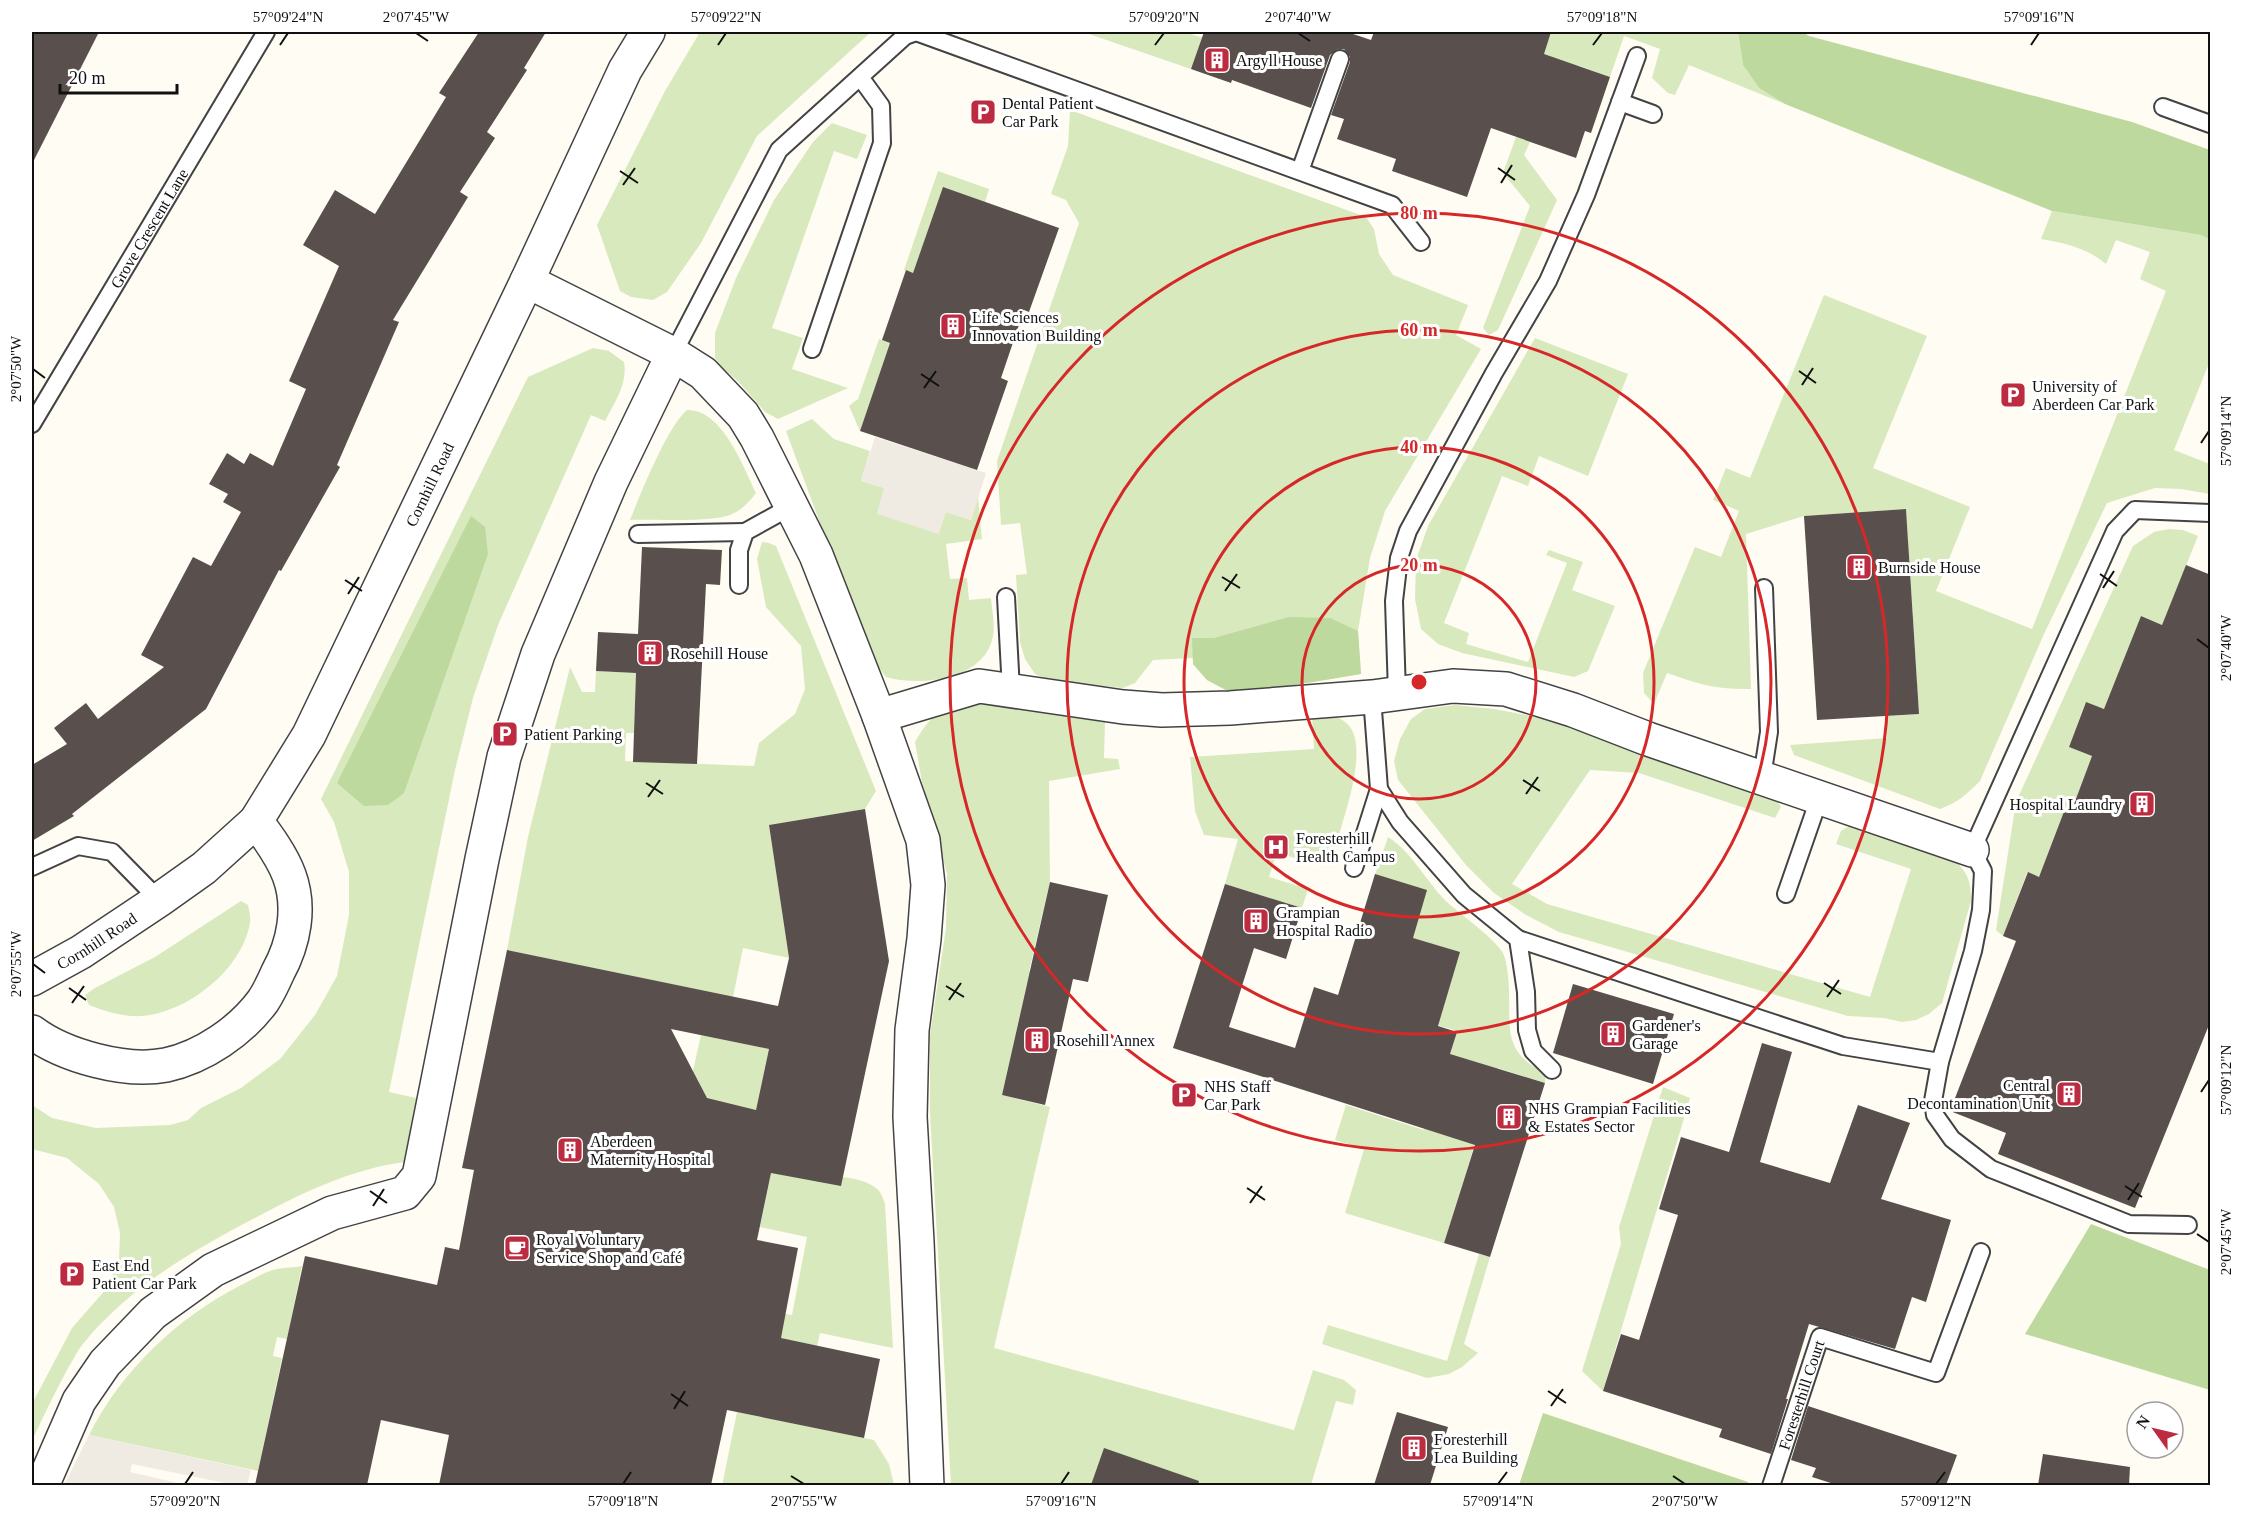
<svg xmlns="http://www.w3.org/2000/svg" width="2242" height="1517" font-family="'Times New Roman',serif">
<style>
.green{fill:#d8e9be}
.forest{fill:#bed99d}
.plaza{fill:#f0ebe2}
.building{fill:#59504d;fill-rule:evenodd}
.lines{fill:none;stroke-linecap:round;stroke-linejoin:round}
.service-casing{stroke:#434343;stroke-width:20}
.minor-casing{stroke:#434343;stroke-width:36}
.tertiary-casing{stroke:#434343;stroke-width:36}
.service{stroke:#fff;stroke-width:16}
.minor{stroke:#fff;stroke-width:33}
.tertiary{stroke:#fff;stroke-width:33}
.ticks{fill:none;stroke:#101010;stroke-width:2}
.ring{fill:none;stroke:#d62828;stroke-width:3}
.labels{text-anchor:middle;stroke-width:6;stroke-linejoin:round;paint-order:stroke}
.poi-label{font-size:16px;fill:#101010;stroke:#fff;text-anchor:start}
.street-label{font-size:16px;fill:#101010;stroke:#fff}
.centre{fill:#d62828;stroke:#fff;stroke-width:3}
.ring-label{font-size:18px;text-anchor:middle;font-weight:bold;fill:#d62828;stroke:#fff;stroke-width:6;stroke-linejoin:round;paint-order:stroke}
.neatline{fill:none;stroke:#101010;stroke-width:2}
.ticks-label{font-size:15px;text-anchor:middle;fill:#101010}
</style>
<rect width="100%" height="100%" fill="#fffcf4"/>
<!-- green -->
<g class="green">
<path d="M700,32H871L757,136L701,243L667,292L653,300L631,297L620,291L597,225L665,91Z"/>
<path d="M1083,32H1185L1230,47L1191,69Z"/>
<path d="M1551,32H1738L1743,65L1759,88L1785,104L1689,65L1675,95L1668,93L1652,78L1660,49L1624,36L1610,77L1580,66L1541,61Z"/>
<path d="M1070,110L1366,217L1374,229L1379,254L1393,275L1468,305L1456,335L1481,349L1385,511L1370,558L1358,631L1361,674L1307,683L1226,690L1207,680L1193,664V658L1153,660L1135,683L1123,688L1051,681L1035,674L1025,659L1020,642L1016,575L1027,574L1020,523L1001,525L997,461L1079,223L1066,200L1051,194L1068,146Z"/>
<path d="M832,123L867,135L857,159L834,151L772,328L803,338L792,369L848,388L778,419L765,412L737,380L722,368L715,358V333L736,278L774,200L813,142Z"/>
<path d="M1516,137L1530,142L1524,155L1557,200L1498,330L1489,335L1483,328L1530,206L1503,173Z"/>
<path d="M938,171L989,189L985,202L943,188L913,273L904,270Z"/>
<path d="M2052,211L2201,235L2210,240V361L2174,450L2210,464V494L2181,489L2155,488L2107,503L2044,634L1980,781C1967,794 1957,803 1940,809L1794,755L1790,745L1887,738V716L1919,714L1906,509L1804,516L1746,534L1751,689C1719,690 1697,684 1667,673L1654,704L1644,693L1643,673L1695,547L1721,557L1739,511L1713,500L1726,468L1750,478L1824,295L1927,336L1873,468L1970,507L1936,591L2032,629L2166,291L2140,279L2150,252L2116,240L2106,264C2087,248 2065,243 2041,239Z"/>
<path d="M1535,338L1628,374L1588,476L1539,456L1528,486L1502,476L1444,623L1469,633L1466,644L1528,662L1567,563L1546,555L1549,550L1583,562L1572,590L1615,606L1588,671L1574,677L1462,653L1438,644L1421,629L1415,599L1416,560L1428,526Z"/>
<path d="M879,339L890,343L860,431L849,406L858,399Z"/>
<path d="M593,348L609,351L624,362C628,383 615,402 605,421L591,415L498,625L473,698L455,770L389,1092L425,1100L405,1162C351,1169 302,1193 253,1219C190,1252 128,1288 82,1345C77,1351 73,1361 68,1368C55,1392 43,1417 32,1441V1404L72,1328L107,1288L119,1260L120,1233L114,1207L99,1184L67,1158L32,1149V1105L52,1118L96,1128L170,1125L188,1120L201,1108L241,1088L280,1059L315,1015L337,976L349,915V872L334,822L321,799L528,377Z"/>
<path d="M687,410C722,409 743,466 756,493C749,502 743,509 732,514C714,523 652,519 630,520C641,493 667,427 687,410Z"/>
<path d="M812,419L834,439L870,451L861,481L885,488L877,514L946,512L971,520L978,497L982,539L946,544L950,579L967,578L969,600L991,598C992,611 996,628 992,640C982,680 919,687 886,677L875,663L864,642L786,431Z"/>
<path d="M2169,529L2183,530L2198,536L2162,625L2141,616L2105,709L2085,703L2069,747L2092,756L2071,811L2065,810L2039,877L2027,873L2003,936L1996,930L2016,802L2133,546L2154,532Z"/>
<path d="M762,542L769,543L776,546L876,791L865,809L769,825L789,958L743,948L733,997L507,950L528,837L570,667L582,692H595L596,671L636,673L634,733H626L625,761L754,766L759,743L795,714L805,689L801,646L766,607L757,559Z"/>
<path d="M979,703L1105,721L1104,758L1118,759L1120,769L1049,781L1050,882L1029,971L1036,973L1027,983L1002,1095L1050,1107L994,1348L1294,1430L1313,1370L1344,1380L1356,1390L1353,1405L1336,1401L1311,1485H951L930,1113V1035L946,928L947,874L922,782L915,742C934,709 943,709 979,703Z"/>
<path d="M1455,705L1494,709L1548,719L1773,794L1781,807L1775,818L1639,773L1590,770L1512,884L1547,904L1870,997L1911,869L1836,844L1841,831L1851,825L1948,855C1965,868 1972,879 1971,901L1942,1003L1929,1014L1916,1020L1902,1022L1884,1018L1848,1016L1559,932L1526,915L1494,893L1466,865L1398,780L1394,761L1400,739L1411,719L1425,709Z"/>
<path d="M1327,712C1335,716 1345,720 1350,727C1369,753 1341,825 1333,854C1319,871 1294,857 1277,852L1269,877L1308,889L1302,908L1225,884L1238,839L1204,835L1195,811L1190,757L1314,749L1312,717Z"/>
<path d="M1388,837C1413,853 1425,880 1446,901C1461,915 1489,934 1501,950C1506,956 1507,968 1508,976C1513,1020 1497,1051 1546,1073L1545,1083L1498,1068L1493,1086L1445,1071L1457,1031L1387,1010L1450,985L1459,952L1412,938L1375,875Z"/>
<path d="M241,901L248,905C249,910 251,917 250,923C242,969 189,1012 142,1016C123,1017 107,1012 89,1005L85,995L95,988L155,957Z"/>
<path d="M701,1035L769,1049L756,1110L686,1100L700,1086L698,1080L692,1075Z"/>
<path d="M1663,1087L1690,1098L1603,1391L1582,1371L1621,1244L1619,1227Z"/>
<path d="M1437,1089L1487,1105L1444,1243L1345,1213L1364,1149L1335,1140L1346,1105L1424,1130Z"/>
<path d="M771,1173C796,1174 857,1172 876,1188C881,1192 883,1198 885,1204L893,1348L820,1333L817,1346L762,1334L745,1307L792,1315L807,1237L760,1227Z"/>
<path d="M1479,1254L1490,1257L1464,1344L1478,1353L1462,1367L1449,1374L1427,1378L1322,1344L1328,1325L1447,1361Z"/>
<path d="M302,1266L287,1339L277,1337L273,1356L282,1358L258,1471L89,1435C122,1370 177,1318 241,1285C251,1281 260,1274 270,1271C280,1267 292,1268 302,1266Z"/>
<path d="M737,1412L874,1440L889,1464L894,1485L722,1486Z"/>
</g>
<!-- forest -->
<g class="forest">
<path d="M1738,32H1802L1809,36L2132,122L2210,150V240L2201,235L2052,211L1785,104L1759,88L1743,65Z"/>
<path d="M471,516L485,527L488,554L404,793L388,805L364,806L337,783Z"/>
<path d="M1289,617L1330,618L1358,631L1361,674L1246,693L1226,690L1207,680L1193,664L1192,638H1214Z"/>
<path d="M2091,1224L2210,1270V1390L2025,1334Z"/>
<path d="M1543,1413L1748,1482L1747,1485H1519Z"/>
</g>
<!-- plaza -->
<g class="plaza">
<path d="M875,437L986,473L971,520L946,512L939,534L877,514L884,488L861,481Z"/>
<path d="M89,1435L251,1470L247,1485H235L132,1464L130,1472L182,1484L181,1485H64Z"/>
</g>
<!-- building -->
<g class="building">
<path d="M32,32H99L32,164Z"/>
<path d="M479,32H546L524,68L527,70L487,132L495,138L460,192L468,197L393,320L399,322L337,465L340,467L281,571L279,570L206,709L72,814L74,816L32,841V765L67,744L54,728L86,703L98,719L164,667L141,655L193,557L211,566L241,512L223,502L228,494L209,484L227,453L244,464L250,453L273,466L306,389L289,381L339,266L303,245L335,190L375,214L446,97L439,93Z"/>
<path d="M1204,32H1347L1371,40L1374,32H1551L1544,54L1610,77L1591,133L1585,131L1576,158L1491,128L1467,197L1392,171L1396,159L1337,139L1344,119L1331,115L1350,62V57L1344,49H1338L1330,55L1311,108L1232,80L1231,83L1191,69Z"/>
<path d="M943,187L1059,228L1029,312L1024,310L1001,378L1008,381L977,470L860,431L890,343L882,340L906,270L913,273Z"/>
<path d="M1906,509L1919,714L1817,720L1804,516Z"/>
<path d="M642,547L722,550L720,585L706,584L697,764L633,762L636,673L596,671L598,632L638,634Z"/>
<path d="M2186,565L2211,575V1020L2135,1208L1998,1154L2006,1133L1950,1111L2016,941L2003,936L2028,872L2039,877L2065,809L2071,812L2092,756L2069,747L2086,702L2104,709L2141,616L2162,625Z"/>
<path d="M865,809L889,961L841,1186L771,1173L757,1240L798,1248L781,1338L880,1359L864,1438L727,1410L711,1485H439L449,1435L381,1420L367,1485H255L305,1256L437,1285L445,1247L459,1250L474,1170L462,1168L507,950L778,1006L789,958L769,825ZM671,1029L769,1049L756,1110L707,1098Z"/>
<path d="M1375,874L1427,890L1413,938L1460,952L1438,1026L1457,1032L1450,1054L1545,1083L1490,1257L1444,1243L1475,1145L1173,1048L1225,884L1302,908L1286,959L1254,948L1229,1027L1295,1048L1314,987L1338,995Z"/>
<path d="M1050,882L1108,895L1088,982L1073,979L1045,1105L1002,1095Z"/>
<path d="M1573,984L1674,1014L1653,1084L1553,1053Z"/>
<path d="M1762,1043L1792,1052L1760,1162L1830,1183L1858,1105L1910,1123L1881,1199L1951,1220L1926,1302L1912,1297L1895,1349L1809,1324L1786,1399H1788L1771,1454L1719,1437L1722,1429L1603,1391L1621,1334L1639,1340L1678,1215L1659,1209L1681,1137L1729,1152Z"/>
<path d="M1808,1406L1957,1455L1946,1485H1837L1812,1477L1816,1468L1791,1460Z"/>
<path d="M1397,1412L1448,1427L1430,1485H1374Z"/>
<path d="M1104,1448L1199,1481L1198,1485H1091Z"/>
<path d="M2043,1454L2130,1467L2129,1485H2038Z"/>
</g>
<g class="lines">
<defs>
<g id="service">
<path d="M916,32L1392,205L1421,242"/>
<path d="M1620,102L1653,114"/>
<path d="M2163,107L2210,124"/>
<path d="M1300,171L1340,59"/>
<path d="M812,349L882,143L881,106L860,77"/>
<path d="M673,354L779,150L905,36L916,32"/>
<path id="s1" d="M32,424L266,32"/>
<path d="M638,534L745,532"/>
<path d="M739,585V550L745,532L792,506"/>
<path d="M1006,597L1011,690"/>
<path d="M1397,693L1394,601L1399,558L1408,531L1494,373L1548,281L1586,195L1637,56"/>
<path d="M1372,697L1379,789L1400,822L1464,895L1518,939L1526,992L1527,1030L1533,1051L1552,1070"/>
<path d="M1762,777L1769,732L1764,588"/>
<path d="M32,867L78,846L112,852L159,900"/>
<path d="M1354,868L1379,789"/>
<path d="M1786,894L1819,799"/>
<path d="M1518,939L1843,1046L1940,1062L1973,951L1981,910L1983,871L1972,850L2115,531L2135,510L2210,513"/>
<path d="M1940,1062L1933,1101L1935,1115L1952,1139L1991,1169L2129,1224L2188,1225"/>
<path id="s2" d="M1771,1486L1820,1337L1936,1373L1981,1252"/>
</g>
<g id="minor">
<path d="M527,281L673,354L703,373L743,415L757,438L816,555L879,716L923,840L928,885L924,939L912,1030L910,1117L917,1242L927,1486"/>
<path d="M879,716L979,686L1123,707L1162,710L1230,708L1372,697L1453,686L1506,689L1573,710L1648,739L1972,850"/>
<path d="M32,1032C64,1056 126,1073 166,1065C203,1057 241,1031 263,1001C269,992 274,981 278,972C294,943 301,907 289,875C282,856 268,837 256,821"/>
<path d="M42,1486L79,1401L105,1363L153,1313L213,1270L332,1213L405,1193L419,1176L482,859L504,757L538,654L611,482L673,354"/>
</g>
<g id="tertiary">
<path id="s3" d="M32,979L81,952L159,900L204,868L256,821L309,735L527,281L625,70L648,32"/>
</g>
</defs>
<!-- service casing -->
<use href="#service" class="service-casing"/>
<!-- minor casing -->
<use href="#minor" class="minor-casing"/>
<!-- tertiary casing -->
<use href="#tertiary" class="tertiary-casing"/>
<!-- service -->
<use href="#service" class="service"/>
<!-- minor -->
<use href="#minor" class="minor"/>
<!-- tertiary -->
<use href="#tertiary" class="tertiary"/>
</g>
<!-- ticks -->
<path class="ticks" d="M416,33L428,41M1298,33L1310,41M280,45L288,33M718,45L726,33M1155,45L1164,33M1593,45L1602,33M2031,45L2039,33M1498,168L1515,180M620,171L638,183M1501,183L1512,165M623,185L635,168M33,369L45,378M1799,371L1816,383M921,374L939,386M1802,385L1813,368M924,388L936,371M2201,443L2209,431M2100,574L2117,586M1222,577L1240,588M345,580L362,591M2103,588L2114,571M1225,591L1237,574M348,594L359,577M2197,639L2209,648M1523,780L1540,791M646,783L663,794M1526,794L1538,777M648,797L660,780M33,964L45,973M1824,983L1841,994M946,986L964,997M69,988L86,1000M1827,997L1839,980M949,1000L961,983M72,1003L84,986M2201,1092L2209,1080M2125,1186L2142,1197M1247,1188L1265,1200M370,1191L387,1203M2128,1200L2139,1183M1250,1203L1262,1186M373,1206L384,1189M2197,1234L2209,1242M1548,1391L1566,1403M671,1394L688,1406M1551,1406L1563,1389M674,1409L685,1391M791,1476L804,1484M1673,1476L1685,1484M185,1484L193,1472M623,1484L631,1472M1061,1484L1069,1472M1498,1484L1507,1472M1936,1484L1945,1472"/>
<!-- distance rings -->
<g class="ring">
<circle cx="1419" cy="682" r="117"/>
<circle cx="1419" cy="682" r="235"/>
<circle cx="1419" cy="682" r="352"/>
<circle cx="1419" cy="682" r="469"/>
</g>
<!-- icons -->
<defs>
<symbol id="building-square" viewBox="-11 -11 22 22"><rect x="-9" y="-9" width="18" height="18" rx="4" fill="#bd2b40" stroke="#fff"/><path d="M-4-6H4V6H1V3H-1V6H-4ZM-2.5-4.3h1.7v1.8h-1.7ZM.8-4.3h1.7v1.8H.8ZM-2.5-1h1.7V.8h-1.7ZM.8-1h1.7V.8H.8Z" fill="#fff"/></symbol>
<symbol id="parking-square" viewBox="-11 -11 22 22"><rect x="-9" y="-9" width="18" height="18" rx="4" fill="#bd2b40" stroke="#fff"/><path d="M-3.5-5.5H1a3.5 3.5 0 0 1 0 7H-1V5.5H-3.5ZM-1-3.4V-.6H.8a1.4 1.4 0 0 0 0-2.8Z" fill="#fff"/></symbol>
<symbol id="hospital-square" viewBox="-11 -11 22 22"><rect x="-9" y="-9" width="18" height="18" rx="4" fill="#bd2b40" stroke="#fff"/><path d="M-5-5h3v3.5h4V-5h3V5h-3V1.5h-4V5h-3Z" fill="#fff"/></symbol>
<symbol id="cafe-square" viewBox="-11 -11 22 22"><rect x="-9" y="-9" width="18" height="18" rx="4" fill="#bd2b40" stroke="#fff"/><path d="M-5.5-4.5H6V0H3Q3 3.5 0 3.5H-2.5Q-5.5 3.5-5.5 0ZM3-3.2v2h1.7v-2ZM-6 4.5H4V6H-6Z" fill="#fff"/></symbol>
</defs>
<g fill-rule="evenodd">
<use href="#building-square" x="1202" y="45" width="30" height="30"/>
<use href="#parking-square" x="968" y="97" width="30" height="30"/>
<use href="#building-square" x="938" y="311" width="30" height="30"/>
<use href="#parking-square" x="1998" y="380" width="30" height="30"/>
<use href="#building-square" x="1844" y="552" width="30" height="30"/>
<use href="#building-square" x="635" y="638" width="30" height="30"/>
<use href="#parking-square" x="490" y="719" width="30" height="30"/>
<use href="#building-square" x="2127" y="789" width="30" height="30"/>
<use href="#hospital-square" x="1261" y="832" width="30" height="30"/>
<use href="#building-square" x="1241" y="906" width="30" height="30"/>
<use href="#building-square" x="1598" y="1019" width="30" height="30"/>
<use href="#building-square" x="1022" y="1025" width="30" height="30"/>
<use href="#building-square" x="2054" y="1079" width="30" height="30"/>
<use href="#parking-square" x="1169" y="1080" width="30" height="30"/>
<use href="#building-square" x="1494" y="1102" width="30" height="30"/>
<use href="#building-square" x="555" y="1135" width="30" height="30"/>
<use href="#cafe-square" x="502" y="1233" width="30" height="30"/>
<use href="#parking-square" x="57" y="1259" width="30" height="30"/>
<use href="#building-square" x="1399" y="1433" width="30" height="30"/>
</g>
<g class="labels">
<!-- poi labels -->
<g class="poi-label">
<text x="1236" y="66">Argyll House</text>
<text x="1002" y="109">Dental Patient<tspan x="1002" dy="18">Car Park</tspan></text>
<text x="972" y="323">Life Sciences<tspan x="972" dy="18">Innovation Building</tspan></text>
<text x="2032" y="392">University of<tspan x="2032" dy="18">Aberdeen Car Park</tspan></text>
<text x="1878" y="573">Burnside House</text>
<text x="670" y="659">Rosehill House</text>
<text x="524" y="740">Patient Parking</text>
<text x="2122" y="810" text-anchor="end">Hospital Laundry</text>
<text x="1296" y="844">Foresterhill<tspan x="1296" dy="18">Health Campus</tspan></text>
<text x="1276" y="918">Grampian<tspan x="1276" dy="18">Hospital Radio</tspan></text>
<text x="1632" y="1031">Gardener's<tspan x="1632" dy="18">Garage</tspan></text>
<text x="1056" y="1046">Rosehill Annex</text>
<text x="2050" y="1091" text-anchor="end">Central<tspan x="2050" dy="18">Decontamination Unit</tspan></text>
<text x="1204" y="1092">NHS Staff<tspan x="1204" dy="18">Car Park</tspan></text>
<text x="1528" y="1114">NHS Grampian Facilities<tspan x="1528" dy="18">&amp; Estates Sector</tspan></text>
<text x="590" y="1147">Aberdeen<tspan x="590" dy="18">Maternity Hospital</tspan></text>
<text x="536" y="1245">Royal Voluntary<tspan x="536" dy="18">Service Shop and Café</tspan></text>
<text x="92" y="1271">East End<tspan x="92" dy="18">Patient Car Park</tspan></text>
<text x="1434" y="1445">Foresterhill<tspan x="1434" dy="18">Lea Building</tspan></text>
</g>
<!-- street labels -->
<g class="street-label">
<text dy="6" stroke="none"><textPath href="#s1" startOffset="228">Grove Crescent Lane</textPath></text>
<text dy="6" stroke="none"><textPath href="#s3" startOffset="654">Cornhill Road</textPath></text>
<text dy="6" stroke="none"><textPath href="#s3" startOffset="75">Cornhill Road</textPath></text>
<text dy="6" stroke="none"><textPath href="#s2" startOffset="96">Foresterhill Court</textPath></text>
</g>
</g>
<circle cx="1419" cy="682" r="9" class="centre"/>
<g class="ring-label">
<text x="1419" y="219">80 m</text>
<text x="1419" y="336">60 m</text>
<text x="1419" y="453">40 m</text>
<text x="1419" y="571">20 m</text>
</g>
<!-- border -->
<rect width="2242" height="1517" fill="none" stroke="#ffffff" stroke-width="66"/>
<!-- north arrow -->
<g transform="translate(2155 1430) rotate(304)"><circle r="28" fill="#ffffff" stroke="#9f9f9f" stroke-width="1.5"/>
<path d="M0-4.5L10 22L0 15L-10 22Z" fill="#bd2b40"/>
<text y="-9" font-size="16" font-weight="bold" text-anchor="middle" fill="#101010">N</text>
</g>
<!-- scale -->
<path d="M60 84v9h117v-9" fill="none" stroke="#101010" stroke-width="3"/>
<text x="69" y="84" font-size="18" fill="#101010" stroke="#ffffff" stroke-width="4.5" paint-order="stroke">20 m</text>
<rect x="33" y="33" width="2176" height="1451" class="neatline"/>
<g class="ticks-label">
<text x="288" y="22">57°09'24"N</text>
<text x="416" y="22">2°07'45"W</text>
<text x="726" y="22">57°09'22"N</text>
<text x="1164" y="22">57°09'20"N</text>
<text x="1298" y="22">2°07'40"W</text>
<text x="1602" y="22">57°09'18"N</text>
<text x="2039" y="22">57°09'16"N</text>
<text transform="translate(16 369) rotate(-90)" y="5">2°07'50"W</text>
<text transform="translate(2226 431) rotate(-90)" y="5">57°09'14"N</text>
<text transform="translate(2226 648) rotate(-90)" y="5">2°07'40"W</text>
<text transform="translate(16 964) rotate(-90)" y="5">2°07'55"W</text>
<text transform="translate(2226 1080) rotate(-90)" y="5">57°09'12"N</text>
<text transform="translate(2226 1242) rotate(-90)" y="5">2°07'45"W</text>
<text x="185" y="1506">57°09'20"N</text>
<text x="623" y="1506">57°09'18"N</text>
<text x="804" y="1506">2°07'55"W</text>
<text x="1061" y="1506">57°09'16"N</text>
<text x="1498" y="1506">57°09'14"N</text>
<text x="1685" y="1506">2°07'50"W</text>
<text x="1936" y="1506">57°09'12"N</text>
</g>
</svg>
